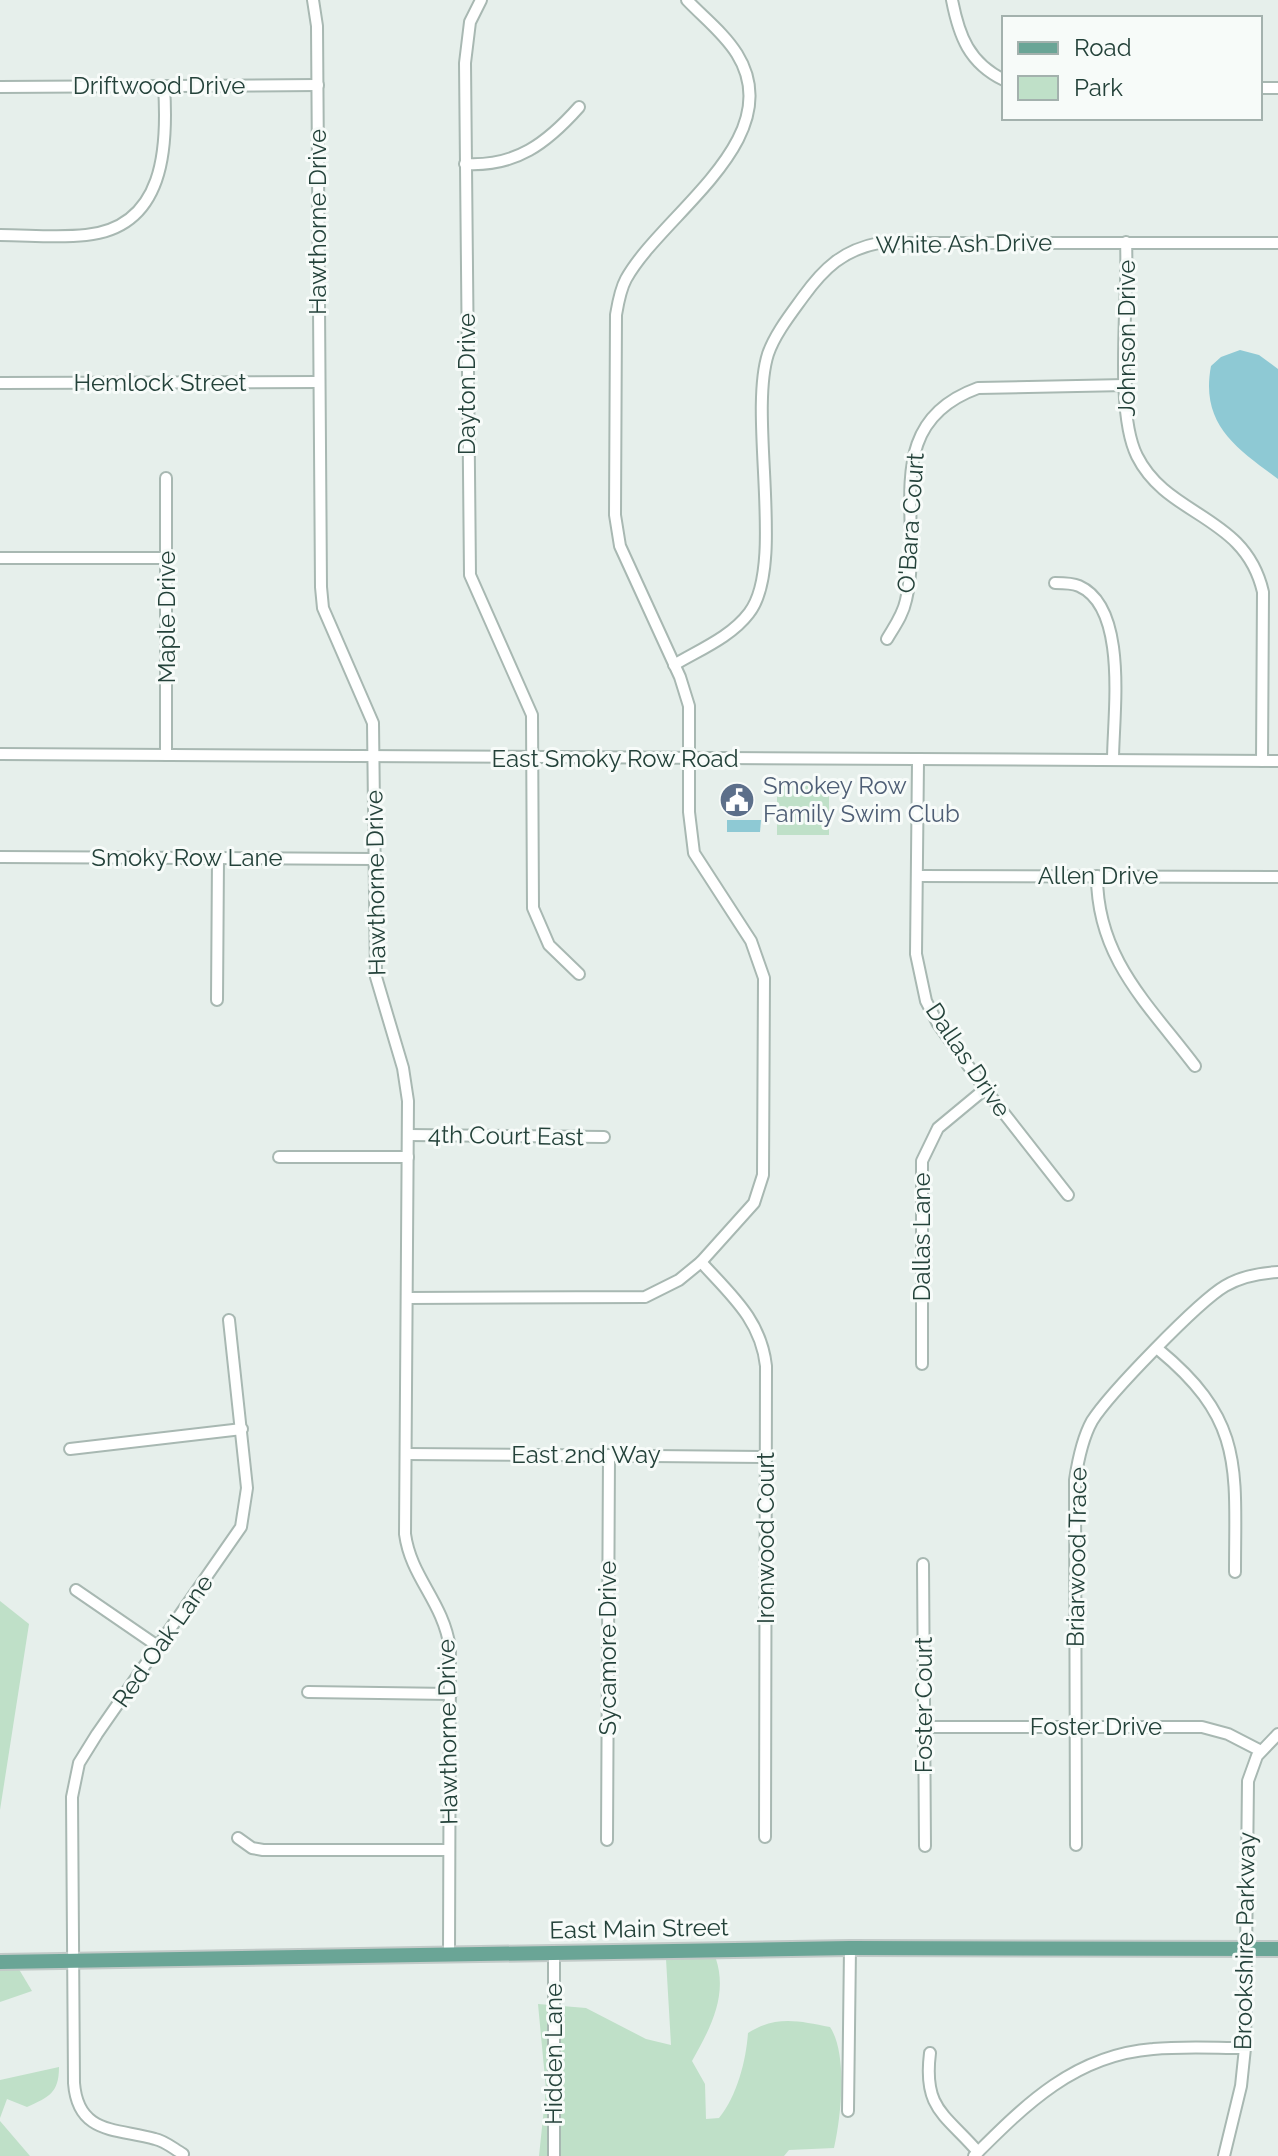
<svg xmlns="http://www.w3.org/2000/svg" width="1278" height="2156" font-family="Raleway,sans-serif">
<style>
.green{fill:#bfe0c8}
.water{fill:#8ec9d4}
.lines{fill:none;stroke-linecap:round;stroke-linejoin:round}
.minor-casing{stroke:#a8b8b2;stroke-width:14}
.major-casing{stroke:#c2cac8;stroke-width:18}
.minor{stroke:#fff;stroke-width:10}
.major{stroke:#6aa596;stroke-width:14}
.labels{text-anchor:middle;stroke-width:6;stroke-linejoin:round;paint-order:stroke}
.street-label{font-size:24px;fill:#24423a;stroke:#f7fbf9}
.service-label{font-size:24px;fill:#4e5e75;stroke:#f7fbf9;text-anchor:start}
</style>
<rect width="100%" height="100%" fill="#e6efeb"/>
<!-- green -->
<g class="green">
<rect x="777" y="782" width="52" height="53"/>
<path d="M0,1601L29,1624L0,1810Z"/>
<path d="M666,1959H716C728,1996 710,2029 692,2061L705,2084L706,2119L719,2118C737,2096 746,2061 748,2033C776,2015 799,2021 830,2027C848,2054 841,2117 834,2148L789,2150L784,2156H539L546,2089L538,2004L586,2008L646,2039L671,2045Z"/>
<path d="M0,1966H17L32,1991L0,2002Z"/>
<path d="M59,2067C59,2093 49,2097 27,2107L7,2099L0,2118V2080Z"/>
<path d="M0,2121L30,2156H0Z"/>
</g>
<!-- water -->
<g class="water">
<path d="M1240,350L1259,355L1278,369V479C1236,448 1200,424 1211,366L1221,357Z"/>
<path d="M727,820H761L760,832H727Z"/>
</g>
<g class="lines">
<defs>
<g id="minor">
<path d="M313,0L317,26L321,587L323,608L373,723L376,977L403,1068L408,1101L405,1534C411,1578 443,1601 450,1648L449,1954"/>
<path d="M481,0L470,22L465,63L470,575L532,715L533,908L549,945L579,974"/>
<path d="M952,0C959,36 969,63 1004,80"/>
<path d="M0,87L318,85"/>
<path d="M1260,88H1278"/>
<path d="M465,164C516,167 547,143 579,107"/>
<path d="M0,235C28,235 58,238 86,235C165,227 168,147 164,86"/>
<path d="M1126,242C1129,297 1114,410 1137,456C1168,518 1245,514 1263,592L1262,761"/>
<path d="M0,383L319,382"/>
<path d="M166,478V755"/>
<path d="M0,558H167"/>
<path d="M1055,583C1062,583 1072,583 1079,586C1129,608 1113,716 1113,760"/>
<path d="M887,639C894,627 903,615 906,600C925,521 876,425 978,388L1126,385"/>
<path d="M674,665C699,650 731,637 749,613C786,566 748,417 768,354C775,334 790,315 803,297C824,268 843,250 879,243H1278"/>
<path d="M0,754L1278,761"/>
<path d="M918,761L916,954L926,1001L938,1024L985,1089L1068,1195"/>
<path d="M0,857L374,859"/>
<path d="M918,876L1278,877"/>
<path d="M1097,876C1097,958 1148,1004 1195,1066"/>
<path d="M217,1000L218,858"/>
<path d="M408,1135L604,1137"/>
<path d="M279,1157H408"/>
<path d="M701,1262C731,1295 761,1320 766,1366L765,1837"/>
<path d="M407,1298L645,1297L679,1280L701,1262L754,1203L763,1175L764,978L751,941L694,853L689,812V706L680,677L620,546L615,515L616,315C618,303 620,290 626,279C662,214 790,139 737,54C724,33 703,17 687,0"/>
<path d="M1159,1350C1245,1421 1235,1469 1235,1572"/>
<path d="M922,1364V1161L938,1128L985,1089"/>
<path d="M70,1449L242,1429"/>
<path d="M406,1454L766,1457"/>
<path d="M923,1564L925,1846"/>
<path d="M76,1590L159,1647"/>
<path d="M308,1692L451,1694"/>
<path d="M924,1727H1202L1228,1734L1261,1751"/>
<path d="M238,1838L252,1848L263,1850H449"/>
<path d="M607,1840L609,1455"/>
<path d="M1076,1845L1075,1480C1078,1460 1082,1439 1092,1421C1109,1394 1198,1302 1225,1286C1242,1276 1259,1273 1278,1272"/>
<path d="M554,1952V2156"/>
<path d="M930,2053C923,2109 945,2114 978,2152"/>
<path d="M848,2111L850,1948"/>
<path d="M183,2154C174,2149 165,2141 155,2139C117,2128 78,2135 74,2083L72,1797L79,1763L97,1734L241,1527L247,1488L229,1320"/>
<path d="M974,2156C1026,2104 1075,2055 1153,2049C1183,2046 1214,2048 1245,2048"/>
<path d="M1224,2156L1241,2086L1245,2048L1248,1781L1257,1756L1278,1734"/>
</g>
<path id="major" d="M0,1962L850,1948L1278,1949"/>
</defs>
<!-- minor casing -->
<use href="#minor" class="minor-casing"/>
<!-- major casing -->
<use href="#major" class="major-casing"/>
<!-- minor -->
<use href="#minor" class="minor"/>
<!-- major -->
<use href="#major" class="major"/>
</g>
<!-- icons -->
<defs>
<symbol id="civic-disc" viewBox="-11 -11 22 22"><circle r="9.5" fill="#5c6f8a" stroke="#f7fbf9"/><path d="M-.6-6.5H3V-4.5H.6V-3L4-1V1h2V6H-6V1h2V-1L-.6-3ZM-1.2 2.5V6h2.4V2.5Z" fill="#fff"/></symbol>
</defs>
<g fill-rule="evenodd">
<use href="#civic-disc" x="717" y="780" width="40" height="40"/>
</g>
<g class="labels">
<!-- street labels -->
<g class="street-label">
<text x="159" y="94">Driftwood Drive</text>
<text transform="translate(318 222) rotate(-90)" y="8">Hawthorne Drive</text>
<text transform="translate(964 244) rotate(-1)" y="8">White Ash Drive</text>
<text transform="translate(1127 338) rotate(-90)" y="8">Johnson Drive</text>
<text x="160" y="391">Hemlock Street</text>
<text transform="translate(467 384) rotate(-90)" y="8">Dayton Drive</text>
<text transform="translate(911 523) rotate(-86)" y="8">O'Bara Court</text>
<text transform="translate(167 617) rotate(-90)" y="8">Maple Drive</text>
<text x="615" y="767">East Smoky Row Road</text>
<text x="187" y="866">Smoky Row Lane</text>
<text x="1098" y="884">Allen Drive</text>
<text transform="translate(376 883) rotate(-91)" y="8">Hawthorne Drive</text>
<text transform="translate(968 1060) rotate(56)" y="8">Dallas Drive</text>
<text transform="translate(506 1136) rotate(1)" y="8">4th Court East</text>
<text transform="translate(922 1237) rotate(-90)" y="8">Dallas Lane</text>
<text x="586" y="1463">East 2nd Way</text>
<text transform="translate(766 1538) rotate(-90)" y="8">Ironwood Court</text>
<text transform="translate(1077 1557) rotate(-89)" y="8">Briarwood Trace</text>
<text transform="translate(163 1641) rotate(-55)" y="8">Red Oak Lane</text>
<text transform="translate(608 1648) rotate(-90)" y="8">Sycamore Drive</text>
<text transform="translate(924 1705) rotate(-90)" y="8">Foster Court</text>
<text x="1096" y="1735">Foster Drive</text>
<text transform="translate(448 1732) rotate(-91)" y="8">Hawthorne Drive</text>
<text transform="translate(639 1929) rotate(-1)" y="8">East Main Street</text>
<text transform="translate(1245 1941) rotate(-89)" y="8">Brookshire Parkway</text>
<text transform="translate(554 2054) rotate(-90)" y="8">Hidden Lane</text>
</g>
<!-- service labels -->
<g class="service-label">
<text x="763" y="794">Smokey Row<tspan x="763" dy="28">Family Swim Club</tspan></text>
</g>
</g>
<!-- legend -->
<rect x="1002" y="16" width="260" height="104" fill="#f7fbf9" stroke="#a3b1ad" stroke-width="2"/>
<rect x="1018" y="42" width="40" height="12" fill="#6aa596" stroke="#a3b1ad" stroke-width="2"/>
<text x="1074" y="56" font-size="24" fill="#24423a">Road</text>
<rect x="1018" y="76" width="40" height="24" fill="#bfe0c8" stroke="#a3b1ad" stroke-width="2"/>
<text x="1074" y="96" font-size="24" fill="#24423a">Park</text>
</svg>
